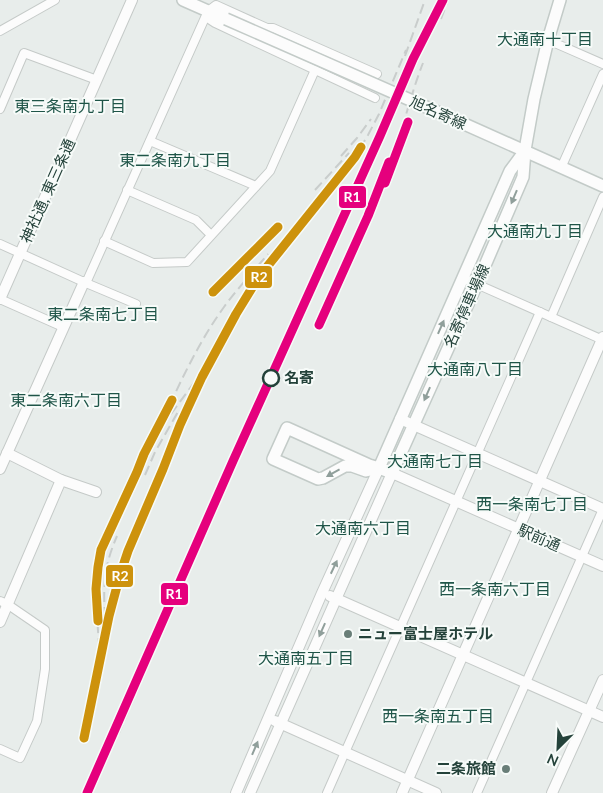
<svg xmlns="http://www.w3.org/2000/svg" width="603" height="793" font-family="Lato,'Noto Sans JP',sans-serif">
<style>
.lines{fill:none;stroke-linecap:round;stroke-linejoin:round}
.minor-casing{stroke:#c5cac8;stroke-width:10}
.tertiary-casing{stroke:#c5cac8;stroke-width:12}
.secondary-casing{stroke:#c3cbc8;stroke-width:14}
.minor{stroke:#fcfcfc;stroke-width:8}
.tertiary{stroke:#fcfcfc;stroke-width:10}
.secondary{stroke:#fcfcfc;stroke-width:11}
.rail{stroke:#c9cdcc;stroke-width:2;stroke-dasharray:10 5;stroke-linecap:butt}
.secondary-bridge-casing{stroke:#c3cbc8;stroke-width:14;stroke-linecap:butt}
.secondary-bridge{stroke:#fcfcfc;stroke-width:11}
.rail-1-casing{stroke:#f7fbf9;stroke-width:12}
.rail-2-casing{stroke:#f7fbf9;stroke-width:12}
.rail-1{stroke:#e5007d;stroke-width:9}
.rail-2{stroke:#cd920c;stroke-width:9}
.oneway{fill:#909f9b}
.stop-dot{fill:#f7fbf9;stroke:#24423a;stroke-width:2.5}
.poi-dot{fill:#697e78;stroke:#f7fbf9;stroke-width:2}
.labels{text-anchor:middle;stroke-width:4;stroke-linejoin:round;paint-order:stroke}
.street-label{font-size:15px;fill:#24423a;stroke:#f7fbf9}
.stop-label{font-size:15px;font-weight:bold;fill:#24423a;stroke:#f7fbf9;text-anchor:start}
.poi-label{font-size:15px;font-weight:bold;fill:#24423a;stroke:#f7fbf9;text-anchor:start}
.neighbourhood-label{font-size:16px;fill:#1f5548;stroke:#f7fbf9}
.line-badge{stroke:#f7fbf9;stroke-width:2}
.badge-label{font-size:14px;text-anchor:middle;font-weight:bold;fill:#fff}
</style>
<rect width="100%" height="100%" fill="#e8edeb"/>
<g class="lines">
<defs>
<g id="minor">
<path d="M206,17L215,23L375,98"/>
<path d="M0,31L55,0"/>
<path d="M548,40L603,64"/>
<path d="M0,109L24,53L97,80"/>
<path d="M150,141L256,186"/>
<path d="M561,168L603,74"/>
<path d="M127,190L196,220L211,235"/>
<path d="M104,241L153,263L187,262L270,171L315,70"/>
<path d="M0,244L86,283L208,11L216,5L267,28H273L377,74"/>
<path d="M463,278L603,340"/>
<path d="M86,283L136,304"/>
<path d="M0,299L63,327"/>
<path d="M551,317L603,197"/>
<path d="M0,601L7,604L45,630V669L37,721L20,758L0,749"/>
<path d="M327,793L540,312"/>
<path d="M477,793L603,509"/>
</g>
<g id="tertiary">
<path d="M0,299L132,0"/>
<path d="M400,419L603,509"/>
<path d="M7,453L61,480L96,492"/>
<path d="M0,469L84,282"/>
<path d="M330,596L603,717"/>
<path d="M0,622L61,480"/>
<path d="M275,721L436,793"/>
<path d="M236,793L322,593L379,468"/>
<path d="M250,793L392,473L603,566"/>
<path d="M402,793L603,337"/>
<path d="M552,793L603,680"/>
</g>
<g id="secondary">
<path d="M183,0L226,19"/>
<path d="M433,110L603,186"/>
<path d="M379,468L366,471L352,466H345L323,478L318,479L273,459L287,428L369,465L379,468L392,473L477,284L523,177L525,150L534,99L548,40L560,0"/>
<path d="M379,468L510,171L524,152"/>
</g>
</defs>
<!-- minor casing -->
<use href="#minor" class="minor-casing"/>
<!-- tertiary casing -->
<use href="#tertiary" class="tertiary-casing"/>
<!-- secondary casing -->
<use href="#secondary" class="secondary-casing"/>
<!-- minor -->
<use href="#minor" class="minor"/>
<!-- tertiary -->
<use href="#tertiary" class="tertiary"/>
<!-- secondary -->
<use href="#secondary" class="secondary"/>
<!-- rail -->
<g class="rail">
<path d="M441,19L448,0"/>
<path d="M405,56L425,0"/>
<path d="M341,156L357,138L371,119"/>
<path d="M315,190L349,153"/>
<path d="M213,292L235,269"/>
<path d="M333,294C355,243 379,192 398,139C407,114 413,88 423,63"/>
<path d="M171,414L196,380"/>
<path d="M137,472C146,447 160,424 172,400C187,368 203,336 224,307C237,289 253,272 268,254"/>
<path d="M145,475L155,452L179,410"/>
<path d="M105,617C103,585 104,566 117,536"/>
<path d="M99,648C98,616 91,582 101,551C103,545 106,539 109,533"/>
<path d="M84,738L109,616L120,575L128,551L163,469L180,425L202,377L236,314L258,278L355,157L368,135L379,114L406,50"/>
<path d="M96,773L111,749L119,733L186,577L439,9"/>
</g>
<defs>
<path id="secondary-bridge" d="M226,19L433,110"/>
</defs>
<!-- secondary-bridge casing -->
<use href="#secondary-bridge" class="secondary-bridge-casing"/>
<!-- secondary-bridge -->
<use href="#secondary-bridge" class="secondary-bridge"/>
<defs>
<g id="rail-1">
<path d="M385,183L408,122"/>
<path d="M319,325L368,216L389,162"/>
<path d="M87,793L233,461L380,136L413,59L443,0"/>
</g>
<g id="rail-2">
<path d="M213,292L278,227"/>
<path d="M98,621L96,589L98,567L101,550L137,472L144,454L172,400"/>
<path d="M84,738L109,616L120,575L128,551L163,469L180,425L202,377L236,314L258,278L355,157L361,147"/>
</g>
</defs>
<!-- rail-1 casing -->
<use href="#rail-1" class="rail-1-casing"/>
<!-- rail-2 casing -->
<use href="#rail-2" class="rail-2-casing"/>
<!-- rail-1 -->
<use href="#rail-1" class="rail-1"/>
<!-- rail-2 -->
<use href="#rail-2" class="rail-2"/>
</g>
<!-- one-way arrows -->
<defs><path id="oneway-solid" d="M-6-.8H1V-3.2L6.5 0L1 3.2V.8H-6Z" transform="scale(1.25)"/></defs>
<g class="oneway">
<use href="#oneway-solid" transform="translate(514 197) rotate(113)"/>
<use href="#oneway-solid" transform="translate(441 327) rotate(-66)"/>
<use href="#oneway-solid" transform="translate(427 394) rotate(114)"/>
<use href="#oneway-solid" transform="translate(333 473) rotate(151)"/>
<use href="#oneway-solid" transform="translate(334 567) rotate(-65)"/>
<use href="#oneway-solid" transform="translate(322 630) rotate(114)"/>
<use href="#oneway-solid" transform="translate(255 748) rotate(-67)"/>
</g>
<!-- markers -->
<circle class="stop-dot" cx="271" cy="378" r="8"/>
<g class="poi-dot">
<circle cx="348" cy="634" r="5"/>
<circle cx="506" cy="769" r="5"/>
</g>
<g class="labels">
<!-- street labels -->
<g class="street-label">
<text transform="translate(438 113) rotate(24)" y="5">旭名寄線</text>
<text transform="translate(48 191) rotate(-66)" y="5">神社通, 東三条通</text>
<text transform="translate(467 306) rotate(-66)" y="5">名寄停車場線</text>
<text transform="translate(539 538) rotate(24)" y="5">駅前通</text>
</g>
<!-- stop labels -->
<g class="stop-label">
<text x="284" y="383">名寄</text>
</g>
<!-- poi labels -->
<g class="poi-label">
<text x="358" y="639">ニュー富士屋ホテル</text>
<text x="496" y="774" text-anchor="end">二条旅館</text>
</g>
<!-- neighbourhood labels -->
<g class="neighbourhood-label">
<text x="545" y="45">大通南十丁目</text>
<text x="70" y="112">東三条南九丁目</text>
<text x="175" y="166">東二条南九丁目</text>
<text x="535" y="237">大通南九丁目</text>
<text x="103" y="320">東二条南七丁目</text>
<text x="475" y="375">大通南八丁目</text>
<text x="66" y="406">東二条南六丁目</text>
<text x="435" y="467">大通南七丁目</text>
<text x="532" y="510">西一条南七丁目</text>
<text x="363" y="534">大通南六丁目</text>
<text x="495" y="595">西一条南六丁目</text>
<text x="306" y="664">大通南五丁目</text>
<text x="438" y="722">西一条南五丁目</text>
</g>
</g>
<g class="line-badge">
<rect x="338" y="185" width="29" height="24" rx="5" fill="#e5007d"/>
<rect x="244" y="265" width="29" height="24" rx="5" fill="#cd920c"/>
<rect x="105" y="564" width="29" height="24" rx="5" fill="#cd920c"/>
<rect x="160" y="582" width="29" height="24" rx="5" fill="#e5007d"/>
</g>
<g class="badge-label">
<text x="352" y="202">R1</text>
<text x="259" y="282">R2</text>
<text x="120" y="581">R2</text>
<text x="174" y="599">R1</text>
</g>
<!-- north arrow -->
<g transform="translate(558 748) rotate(204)" stroke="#f7fbf9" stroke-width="4" paint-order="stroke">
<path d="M0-4L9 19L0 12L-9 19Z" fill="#24423a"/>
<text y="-8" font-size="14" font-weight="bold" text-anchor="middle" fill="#24423a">N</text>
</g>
</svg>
